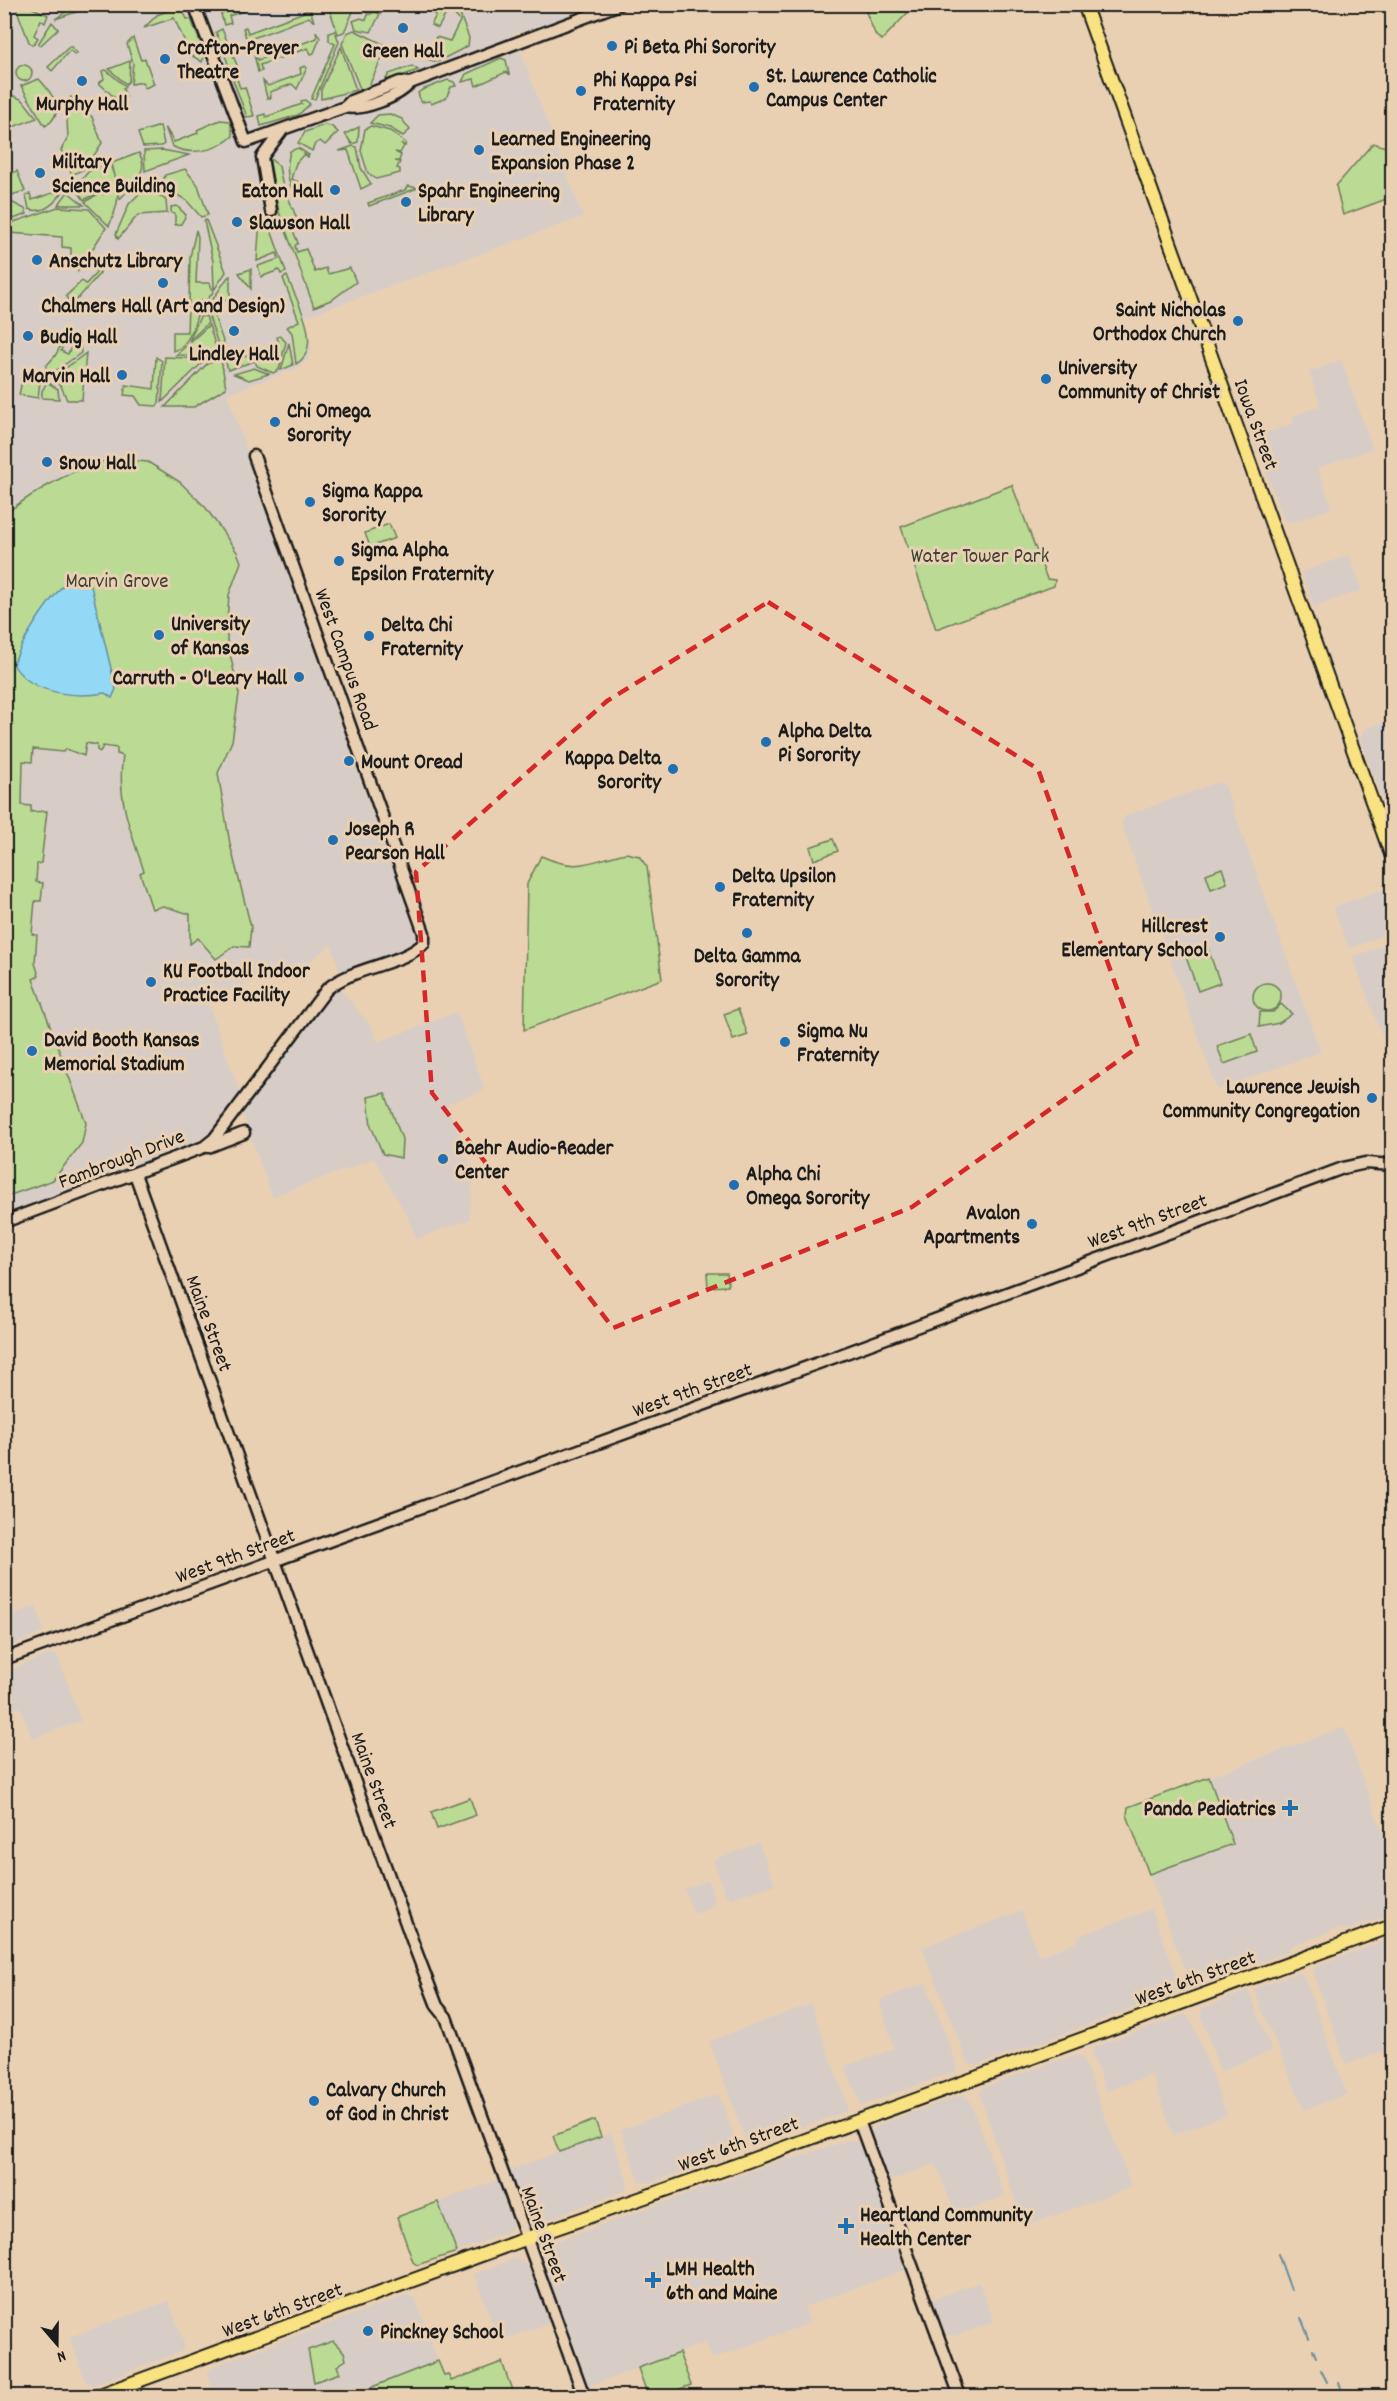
<svg xmlns="http://www.w3.org/2000/svg" width="1397" height="2401" font-family="Dekko,sans-serif">
<style>
.built{fill:#d7cdc6}
.green{fill:#bbdb94;stroke:#6c7c58;stroke-width:1.5}
.water{fill:#93d9f5;stroke:#638d9e;stroke-width:1.5}
.lines{fill:none;stroke-linecap:round;stroke-linejoin:round}
.stream{stroke:#638d9e;stroke-width:2}
.secondary-casing{stroke:#1c1c1c;stroke-width:15}
.highway-casing{stroke:#1c1c1c;stroke-width:16}
.secondary{stroke:#ead0b2;stroke-width:10}
.highway{stroke:#f8e281;stroke-width:12}
.marked{fill:none;stroke:#d62828;stroke-width:4.5;stroke-dasharray:12 8;stroke-linejoin:round}
.poi-dot{fill:#1f6fb2;stroke:#ead0b2;stroke-width:2}
.labels{text-anchor:middle;stroke-width:6;stroke-linejoin:round;paint-order:stroke}
.poi-label{font-size:21px;font-weight:bold;fill:#1c1c1c;stroke:#ead0b2;text-anchor:start}
.street-label{font-size:21px;fill:#1c1c1c;stroke:#ead0b2}
.park-label{font-size:21px;fill:#3c4234;stroke:#ead0b2}
</style>
<rect width="100%" height="100%" fill="#ead0b2"/>
<filter id="ink" filterUnits="userSpaceOnUse"><feTurbulence type="fractalNoise" baseFrequency=".0167" numOctaves="2"/><feDisplacementMap in="SourceGraphic" scale="12" xChannelSelector="R" yChannelSelector="G"/><feConvolveMatrix kernelMatrix="1 2 1 2 8 2 1 2 1" color-interpolation-filters="sRGB"/></filter>
<g filter="url(#ink)">
<!-- built -->
<g class="built">
<path d="M5,5H593L572,12L558,22L514,34L583,217L305,317L312,348L307,361L295,369L227,394L417,927V938L406,949L341,974L331,945L310,961L207,999L240,1093L209,1137L201,1144L5,1217Z"/>
<path d="M1341,360L1373,449L1318,468L1332,508L1293,522L1285,521L1252,438L1294,423L1292,416L1320,406L1309,372Z"/>
<path d="M1349,555L1362,590L1314,607L1301,572Z"/>
<path d="M1392,719V826L1360,738L1365,729Z"/>
<path d="M1218,782L1225,786L1321,1052L1217,1090L1121,823L1125,816Z"/>
<path d="M1392,886V932L1349,949L1333,907Z"/>
<path d="M1392,942V1071L1385,1050L1387,1049L1352,957Z"/>
<path d="M339,987L372,1027L378,1042L457,1012L485,1090L447,1104L474,1174L469,1220L416,1239L407,1216L374,1159L272,1197L243,1115V1107L326,996Z"/>
<path d="M36,1606L43,1627L42,1633L5,1648V1617Z"/>
<path d="M50,1654H55L59,1659L81,1721L32,1739L20,1707L5,1712V1671Z"/>
<path d="M1344,1727L1392,1858V1914L1352,1929H1338L1291,1946L1286,1953L1193,1985L1187,1976L1149,1874L1233,1843L1209,1777Z"/>
<path d="M759,1843L775,1885L730,1898L725,1894L713,1860Z"/>
<path d="M709,1880L715,1903L711,1908L694,1914L684,1889Z"/>
<path d="M1152,1909L1178,1980L1180,1987L1177,1992L976,2066L968,2064L922,1947L1022,1911L1039,1956L1077,1942L1078,1936Z"/>
<path d="M1392,1938V2048L1346,2065L1312,1970L1317,1965Z"/>
<path d="M1296,1973L1301,1974L1305,1979L1347,2094L1304,2110L1253,1989Z"/>
<path d="M926,1983L957,2065L956,2071L861,2106L845,2066L894,2049L879,2000Z"/>
<path d="M1249,1990L1272,2051L1220,2071L1201,2016V2009Z"/>
<path d="M811,2004L847,2104V2111L751,2146L746,2142L709,2041Z"/>
<path d="M1186,2014L1192,2021L1227,2115L1173,2135L1152,2075L1106,2091L1091,2052L1096,2046Z"/>
<path d="M1073,2055L1081,2056L1084,2061L1132,2187L1024,2227L979,2093L984,2087Z"/>
<path d="M719,2094L737,2143L735,2153L650,2183L640,2182L620,2130Z"/>
<path d="M961,2095L970,2100L1005,2196L955,2215L936,2164L887,2182L870,2134L875,2126Z"/>
<path d="M611,2133L628,2182L625,2191L535,2224L528,2223L507,2171Z"/>
<path d="M851,2139L862,2145L908,2269L804,2307L810,2323L712,2359L705,2343L587,2387L539,2257L542,2246L787,2158L792,2159Z"/>
<path d="M498,2180L512,2220V2230L457,2252L438,2202Z"/>
<path d="M516,2258L529,2266L552,2322L499,2342L474,2274Z"/>
<path d="M979,2282L994,2322L954,2336L944,2334L931,2300Z"/>
<path d="M407,2295L415,2298L438,2361L372,2387L357,2396H215L207,2374L213,2366Z"/>
<path d="M169,2301L184,2344L183,2351L93,2385L86,2383L69,2337Z"/>
</g>
<!-- green -->
<g class="green">
<path d="M15,5H26L48,15L45,23L41,20L34,35L38,38L33,45L29,42Z"/>
<path d="M76,5H85L79,11L55,19Z"/>
<path d="M243,5H260L229,16L231,23L224,25L221,14Z"/>
<path d="M306,5H309L314,22L309,17L250,39L251,45L248,44L243,28L246,27L248,33L307,11Z"/>
<path d="M328,5H356L344,32L338,34Z"/>
<path d="M360,5H384L380,12L375,10L367,13Z"/>
<path d="M436,5H451L438,28L431,25L436,15L432,13Z"/>
<path d="M863,5V4L915,5L882,40L876,36Z"/>
<path d="M172,9L183,11L187,19H191L205,55L202,62L191,55L174,18L144,28L157,15Z"/>
<path d="M375,12L380,14L371,32L356,29L353,21L361,18L366,20L368,15Z"/>
<path d="M459,12L469,38L468,46L437,62L427,59L436,37L450,41L460,21L454,14Z"/>
<path d="M52,22L58,29L41,45L38,44Z"/>
<path d="M222,29L239,70L232,74L216,32Z"/>
<path d="M354,30L385,45L384,53L369,86L361,91L342,44L347,33Z"/>
<path d="M316,31L320,38L314,53L311,54L308,48L260,65L262,71L258,72L254,54L258,60L317,38Z"/>
<path d="M335,31L339,42L315,99H311L335,44L329,41V33Z"/>
<path d="M133,38L141,60L145,59L154,84L145,88L142,82L131,84L133,63L127,44Z"/>
<path d="M70,46L77,53L75,55L70,50L52,71L48,67Z"/>
<path d="M341,47L356,90L321,99V90Z"/>
<path d="M501,58L506,60L509,74L506,72L476,86L474,79L462,82L466,74Z"/>
<path d="M130,61L129,81L126,84L109,69Z"/>
<circle cx="24" cy="73" r="8"/>
<path d="M305,66L307,68L297,89L292,84L270,92L271,98H267L263,81L268,86L301,74L300,68Z"/>
<path d="M412,66L418,70L384,82L389,74Z"/>
<path d="M106,70L125,86L123,89L126,97L115,98L99,83L104,79L102,71Z"/>
<path d="M39,79C51,92 68,112 45,126L21,86Z"/>
<path d="M237,79L240,88L245,87L254,116L247,117L233,80Z"/>
<path d="M448,80L454,82L456,86L451,87L446,98L431,104L430,101L421,102L418,93L422,90Z"/>
<path d="M5,92L23,100L37,118L5,130Z"/>
<path d="M71,97L92,117L102,143L86,168L72,175L61,150L68,138L66,102Z"/>
<path d="M305,100L310,104L298,115L261,126L259,116L265,114L266,117L302,104L301,101Z"/>
<path d="M390,114L402,119L410,130L403,136L390,128L370,123L378,115Z"/>
<path d="M220,120L230,121L233,136C218,150 191,157 172,146L165,127L174,142L198,133L197,130Z"/>
<path d="M324,125L331,126L338,132L325,145L320,141L315,144L312,151L298,143L305,132Z"/>
<path d="M160,126L164,144L161,146L143,147L138,133Z"/>
<path d="M371,126L390,131L406,143L405,146L401,143L404,146L400,153L395,152L401,155L399,161H395L400,162L397,168L400,169V173L376,179L368,173L361,151L365,129Z"/>
<path d="M359,127L358,142L352,144L345,134Z"/>
<path d="M1373,143L1392,149V197L1343,215L1336,186Z"/>
<path d="M353,146L357,147L361,168L371,184L361,189L348,150L339,151Z"/>
<path d="M298,148L309,155L308,157L304,154L296,163L291,179L306,185L294,182L291,187C286,173 287,164 290,151Z"/>
<path d="M162,150L189,155L145,171L144,151Z"/>
<path d="M139,153C151,171 132,185 120,199L112,163Z"/>
<path d="M269,158L279,166L282,182L299,224L292,228L298,243L295,246L297,252L306,249L315,272L326,268L328,274L350,268L356,282L333,299L314,307L279,212Z"/>
<path d="M110,164C120,191 121,200 109,226L85,202L101,192L104,195L102,190L84,200L75,187L89,171Z"/>
<path d="M185,169L198,185L208,215L201,217L187,201L162,185L165,175Z"/>
<path d="M17,171L25,191L5,197V176Z"/>
<path d="M64,183V190C56,202 44,215 29,209L26,195L30,194L32,200L61,190L59,184Z"/>
<path d="M408,186L418,188L369,206L368,203L405,190Z"/>
<path d="M144,189L152,191L166,200L167,213L138,215L118,239L116,234L129,204Z"/>
<path d="M68,192L84,205H58Z"/>
<path d="M11,202L25,209L27,214L5,222V209Z"/>
<path d="M177,206L186,215L181,224L175,225V214L171,213V207Z"/>
<path d="M58,207L89,209L106,228L78,271L79,256H71V248L62,247V237L10,233L11,223Z"/>
<path d="M260,218L267,219L286,272L281,274L279,270L261,277L258,266L279,259L277,253L257,261Z"/>
<path d="M206,220L226,272L214,290L213,261L204,221Z"/>
<path d="M196,230L198,237L196,283H210L213,292L205,303L202,300L199,305L189,304L190,257Z"/>
<path d="M94,265L100,267V273L69,309L66,308L70,304L66,296L82,281L86,284L96,273Z"/>
<path d="M251,269V289L239,273Z"/>
<path d="M230,276V299L208,306L228,277Z"/>
<path d="M287,276C296,300 325,347 296,364L292,333L287,327L299,321L283,278Z"/>
<path d="M188,306L199,307C196,320 190,347 173,351V332H187Z"/>
<path d="M213,312L225,347L223,348L219,347L208,314Z"/>
<path d="M206,316L208,323L189,341L200,317Z"/>
<path d="M209,325L217,351L204,356L176,355Z"/>
<path d="M280,336L286,342L279,370L273,373L257,366L255,361L228,370L225,359L229,358L231,361C247,356 263,350 279,344L277,337Z"/>
<path d="M78,341L80,343L81,353L47,377L46,366L55,356L61,345H63L61,351L68,354L73,343Z"/>
<path d="M289,343L293,365L281,370Z"/>
<path d="M86,353L82,400H67L61,386L51,379Z"/>
<path d="M156,357L162,361L159,403L157,406L141,405L135,396L124,395L126,385L154,389Z"/>
<path d="M165,357L206,359L162,402Z"/>
<path d="M221,359L226,388L194,407H165L207,364Z"/>
<path d="M254,368L269,374L249,380L234,374Z"/>
<path d="M22,381H40L38,398L19,395Z"/>
<path d="M47,382L58,389L59,399L42,398V391Z"/>
<path d="M114,459L148,462L180,482L206,508L237,552L241,562L229,595L227,622V640L239,694L232,741L218,773L230,844L251,927L249,947L234,946L216,959L198,938L190,944V914L163,906L152,909L140,873L144,871C131,832 116,797 123,756L117,754V748L103,746L100,752L97,750V745L86,743L84,756L66,749L63,752L33,749L32,762L23,761L22,805L31,806V812L47,811L41,863L37,864L36,882L43,883L41,901H35L32,934L37,935L35,963L39,976L33,979L86,1123L82,1143L53,1180L5,1197V514C35,491 76,466 114,459Z"/>
<path d="M1012,485L1047,579L1055,580L1054,586L936,629L901,527Z"/>
<path d="M389,524L395,538L370,547L365,533Z"/>
<path d="M833,839L838,851L814,860L810,847Z"/>
<path d="M626,853L639,856L647,867L662,979L524,1030L527,884L541,856C580,873 589,861 626,853Z"/>
<path d="M1222,868L1227,883L1211,889L1206,874Z"/>
<path d="M1207,946L1220,983L1198,991L1185,954Z"/>
<circle cx="1267" cy="997" r="14"/>
<path d="M1281,1004L1292,1014L1279,1023L1259,1027L1260,1012H1273Z"/>
<path d="M738,1009L748,1035L733,1040L724,1014Z"/>
<path d="M1251,1034L1257,1052L1224,1064L1217,1046Z"/>
<path d="M385,1093L402,1139L401,1158L383,1154L371,1126L368,1097Z"/>
<path d="M707,1273H727L728,1286L708,1287Z"/>
<path d="M1209,1777L1233,1844L1149,1874L1127,1815L1128,1807Z"/>
<path d="M470,1798L476,1815L437,1829L431,1812Z"/>
<path d="M595,2120L601,2137L559,2152L553,2136Z"/>
<path d="M438,2202L457,2252L417,2265L413,2262L397,2217Z"/>
<path d="M333,2341L344,2352L346,2360L337,2366L340,2373L314,2382L308,2350Z"/>
<path d="M679,2353L691,2385L661,2396H648L638,2368Z"/>
<path d="M438,2361L444,2375L448,2374L451,2381L502,2362L514,2396H357L372,2387Z"/>
</g>
<!-- water -->
<path class="water" d="M80,580L91,586L116,689L112,698L105,693C74,698 30,694 13,664C26,634 45,605 67,581Z"/>
<g class="lines">
<!-- stream -->
<g class="stream">
<path d="M1278,2254L1291,2290"/>
<path d="M1301,2318L1309,2338"/>
<path d="M1313,2350L1316,2357"/>
<path d="M1321,2370L1327,2382"/>
<path d="M1339,2383L1344,2396"/>
</g>
<defs>
<g id="secondary">
<path d="M194,4L246,142L345,107L351,101L400,82L410,83L620,4"/>
<path d="M345,107C362,111 399,97 410,83"/>
<path d="M271,211L262,157L281,132"/>
<path d="M208,1147L244,1133"/>
<path d="M135,1174L416,1951L437,2006L446,2017L584,2396"/>
<path d="M4,1222L204,1147L214,1139L327,989C354,966 403,965 424,943V933L254,456"/>
<path d="M4,1659L835,1357L1343,1168L1366,1163L1392,1165"/>
<path d="M859,2121L960,2396"/>
</g>
<g id="highway">
<path d="M1084,4L1392,857"/>
<path d="M97,2396L536,2235L748,2161L1392,1926"/>
</g>
</defs>
<!-- secondary casing -->
<use href="#secondary" class="secondary-casing"/>
<!-- highway casing -->
<use href="#highway" class="highway-casing"/>
<!-- secondary -->
<use href="#secondary" class="secondary"/>
<!-- highway -->
<use href="#highway" class="highway"/>
</g>
</g>
<!-- marked area -->
<path class="marked" d="M768,602L1038,769L1138,1047L912,1207L613,1328L432,1093L416,872L607,701Z"/>
<!-- markers -->
<g class="poi-dot">
<circle cx="403" cy="28" r="6"/>
<circle cx="612" cy="46" r="6"/>
<circle cx="165" cy="59" r="6"/>
<circle cx="82" cy="81" r="6"/>
<circle cx="754" cy="87" r="6"/>
<circle cx="581" cy="91" r="6"/>
<circle cx="479" cy="150" r="6"/>
<circle cx="40" cy="173" r="6"/>
<circle cx="335" cy="190" r="6"/>
<circle cx="406" cy="202" r="6"/>
<circle cx="237" cy="222" r="6"/>
<circle cx="37" cy="260" r="6"/>
<circle cx="163" cy="283" r="6"/>
<circle cx="1238" cy="321" r="6"/>
<circle cx="234" cy="331" r="6"/>
<circle cx="28" cy="336" r="6"/>
<circle cx="122" cy="375" r="6"/>
<circle cx="1046" cy="379" r="6"/>
<circle cx="275" cy="422" r="6"/>
<circle cx="47" cy="462" r="6"/>
<circle cx="310" cy="502" r="6"/>
<circle cx="339" cy="561" r="6"/>
<circle cx="159" cy="635" r="6"/>
<circle cx="369" cy="636" r="6"/>
<circle cx="299" cy="677" r="6"/>
<circle cx="766" cy="742" r="6"/>
<circle cx="349" cy="761" r="6"/>
<circle cx="673" cy="769" r="6"/>
<circle cx="333" cy="840" r="6"/>
<circle cx="720" cy="887" r="6"/>
<circle cx="747" cy="933" r="6"/>
<circle cx="1220" cy="937" r="6"/>
<circle cx="151" cy="982" r="6"/>
<circle cx="785" cy="1042" r="6"/>
<circle cx="32" cy="1051" r="6"/>
<circle cx="1372" cy="1098" r="6"/>
<circle cx="443" cy="1159" r="6"/>
<circle cx="734" cy="1185" r="6"/>
<circle cx="1032" cy="1224" r="6"/>
<path d="M1287 1799h6v6h6v6h-6v6h-6v-6h-6v-6h6z"/>
<circle cx="314" cy="2101" r="6"/>
<path d="M843 2217h6v6h6v6h-6v6h-6v-6h-6v-6h6z"/>
<path d="M650 2271h6v6h6v6h-6v6h-6v-6h-6v-6h6z"/>
<circle cx="368" cy="2331" r="6"/>
</g>
<g class="labels">
<!-- poi labels -->
<g class="poi-label">
<text x="624" y="53">Pi Beta Phi Sorority</text>
<text x="177" y="54">Crafton-Preyer<tspan x="177" dy="24">Theatre</tspan></text>
<text x="403" y="57" text-anchor="middle">Green Hall</text>
<text x="766" y="82">St. Lawrence Catholic<tspan x="766" dy="24">Campus Center</tspan></text>
<text x="593" y="86">Phi Kappa Psi<tspan x="593" dy="24">Fraternity</tspan></text>
<text x="82" y="110" text-anchor="middle">Murphy Hall</text>
<text x="491" y="145">Learned Engineering<tspan x="491" dy="24">Expansion Phase 2</tspan></text>
<text x="52" y="168">Military<tspan x="52" dy="24">Science Building</tspan></text>
<text x="323" y="197" text-anchor="end">Eaton Hall</text>
<text x="418" y="197">Spahr Engineering<tspan x="418" dy="24">Library</tspan></text>
<text x="249" y="229">Slawson Hall</text>
<text x="49" y="267">Anschutz Library</text>
<text x="163" y="312" text-anchor="middle">Chalmers Hall (Art and Design)</text>
<text x="1226" y="316" text-anchor="end">Saint Nicholas<tspan x="1226" dy="24">Orthodox Church</tspan></text>
<text x="40" y="343">Budig Hall</text>
<text x="234" y="360" text-anchor="middle">Lindley Hall</text>
<text x="1058" y="374">University<tspan x="1058" dy="24">Community of Christ</tspan></text>
<text x="110" y="382" text-anchor="end">Marvin Hall</text>
<text x="287" y="417">Chi Omega<tspan x="287" dy="24">Sorority</tspan></text>
<text x="59" y="469">Snow Hall</text>
<text x="322" y="497">Sigma Kappa<tspan x="322" dy="24">Sorority</tspan></text>
<text x="351" y="556">Sigma Alpha<tspan x="351" dy="24">Epsilon Fraternity</tspan></text>
<text x="171" y="630">University<tspan x="171" dy="24">of Kansas</tspan></text>
<text x="381" y="631">Delta Chi<tspan x="381" dy="24">Fraternity</tspan></text>
<text x="287" y="684" text-anchor="end">Carruth - O'Leary Hall</text>
<text x="778" y="737">Alpha Delta<tspan x="778" dy="24">Pi Sorority</tspan></text>
<text x="661" y="764" text-anchor="end">Kappa Delta<tspan x="661" dy="24">Sorority</tspan></text>
<text x="361" y="768">Mount Oread</text>
<text x="345" y="835">Joseph R<tspan x="345" dy="24">Pearson Hall</tspan></text>
<text x="732" y="882">Delta Upsilon<tspan x="732" dy="24">Fraternity</tspan></text>
<text x="1208" y="932" text-anchor="end">Hillcrest<tspan x="1208" dy="24">Elementary School</tspan></text>
<text x="747" y="962" text-anchor="middle">Delta Gamma<tspan x="747" dy="24">Sorority</tspan></text>
<text x="163" y="977">KU Football Indoor<tspan x="163" dy="24">Practice Facility</tspan></text>
<text x="797" y="1037">Sigma Nu<tspan x="797" dy="24">Fraternity</tspan></text>
<text x="44" y="1046">David Booth Kansas<tspan x="44" dy="24">Memorial Stadium</tspan></text>
<text x="1360" y="1093" text-anchor="end">Lawrence Jewish<tspan x="1360" dy="24">Community Congregation</tspan></text>
<text x="455" y="1154">Baehr Audio-Reader<tspan x="455" dy="24">Center</tspan></text>
<text x="746" y="1180">Alpha Chi<tspan x="746" dy="24">Omega Sorority</tspan></text>
<text x="1020" y="1219" text-anchor="end">Avalon<tspan x="1020" dy="24">Apartments</tspan></text>
<text x="1276" y="1815" text-anchor="end">Panda Pediatrics</text>
<text x="326" y="2096">Calvary Church<tspan x="326" dy="24">of God in Christ</tspan></text>
<text x="860" y="2221">Heartland Community<tspan x="860" dy="24">Health Center</tspan></text>
<text x="666" y="2275">LMH Health<tspan x="666" dy="24">6th and Maine</tspan></text>
<text x="380" y="2338">Pinckney School</text>
</g>
<!-- street labels -->
<g class="street-label">
<text transform="translate(1257 424) rotate(70)" y="7">Iowa Street</text>
<text transform="translate(347 659) rotate(70)" y="7">West Campus Road</text>
<text transform="translate(121 1158) rotate(-21)" y="7">Fambrough Drive</text>
<text transform="translate(1147 1220) rotate(-20)" y="7">West 9th Street</text>
<text transform="translate(210 1323) rotate(70)" y="7">Maine Street</text>
<text transform="translate(692 1389) rotate(-20)" y="7">West 9th Street</text>
<text transform="translate(235 1555) rotate(-20)" y="7">West 9th Street</text>
<text transform="translate(375 1780) rotate(70)" y="7">Maine Street</text>
<text transform="translate(1195 1977) rotate(-20)" y="7">West 6th Street</text>
<text transform="translate(738 2143) rotate(-20)" y="7">West 6th Street</text>
<text transform="translate(545 2234) rotate(70)" y="7">Maine Street</text>
<text transform="translate(282 2309) rotate(-20)" y="7">West 6th Street</text>
</g>
<!-- park labels -->
<g class="park-label">
<text x="980" y="562">Water Tower Park</text>
<text x="117" y="587">Marvin Grove</text>
</g>
</g>
<!-- margin -->
<rect width="1397" height="2401" fill="none" stroke="#ead0b2" stroke-width="24"/>
<rect x="12" y="12" width="1373" height="2377" fill="none" stroke="#1c1c1c" stroke-width="2" filter="url(#ink)"/>
<!-- north arrow -->
<g transform="translate(57 2344) rotate(160)" stroke="#ead0b2" stroke-width="4.5" paint-order="stroke">
<path d="M0-4.5L10 22L0 15L-10 22Z" fill="#1c1c1c"/>
<text y="-9" font-size="16" font-weight="bold" text-anchor="middle" fill="#1c1c1c">N</text>
</g>
</svg>
